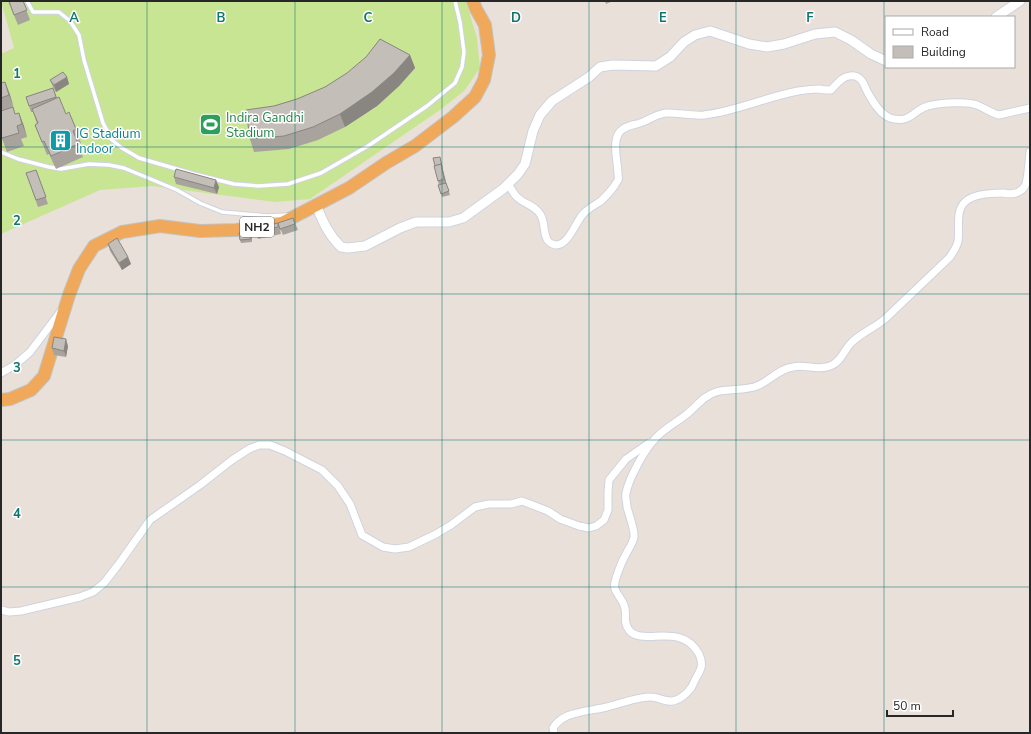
<svg xmlns="http://www.w3.org/2000/svg" width="1031" height="734" font-family="'Nunito Sans',sans-serif">
<style>
.pitch{fill:#c8e593}
.lines{fill:none;stroke-linecap:round;stroke-linejoin:round}
.service-casing{stroke:#ced3df;stroke-width:5.5}
.minor-casing{stroke:#ced3df;stroke-width:9}
.tertiary-casing{stroke:#ced3df;stroke-width:11}
.trunk-casing{stroke:#c3c3c3;stroke-width:14}
.service{stroke:#fff;stroke-width:3.5}
.minor{stroke:#fff;stroke-width:7}
.tertiary{stroke:#fff;stroke-width:9}
.trunk{stroke:#f0a85a;stroke-width:12}
.wall{fill:#a9a39e}
.shaded-wall{fill:#898581}
.building{fill:#c4beb8;stroke:#898581}
.grid{fill:none;stroke:#0f766e;stroke-width:1;stroke-opacity:0.55}
.labels{text-anchor:middle;stroke-width:3;stroke-linejoin:round;paint-order:stroke}
.shield{fill:#fff;stroke:#686868;stroke-width:1}
.shield-label{font-size:12px;font-weight:bold;fill:#272727}
.leisure-label{font-size:13px;fill:#27864d;stroke:#fff;text-anchor:start}
.culture-label{font-size:13px;fill:#0d838f;stroke:#fff;text-anchor:start}
.grid-label{font-size:13px;text-anchor:middle;font-weight:bold;fill:#0f766e;stroke:#fff;stroke-width:3;stroke-linejoin:round;paint-order:stroke}
</style>
<rect width="100%" height="100%" fill="#e9e1d9"/>
<!-- pitch -->
<path class="pitch" d="M1,1H466L477,38L480,68L464,91L440,110L310,199L275,202L152,186L100,190L1,234V54L14,48Z"/>
<g class="lines">
<defs>
<g id="service">
<path d="M27,1L33,12H59L70,21L79,35L84,60L103,123L112,140L122,148L139,158L194,174L234,184L258,186L288,184L321,173L368,146L427,106L455,83L462,67L464,52L460,22L455,1"/>
<path d="M1,152L18,159L49,167L61,169L89,164L109,165L124,168L177,190L200,203L222,212L267,216L288,215"/>
</g>
<g id="minor">
<path d="M508,184C511,188 513,193 516,196C523,204 535,205 540,214C545,221 543,229 546,237C547,241 551,244 555,245C569,246 575,222 584,213C589,208 595,205 601,201C606,196 611,191 615,185C615,184 618,181 618,180C619,178 618,176 618,174C618,161 610,137 623,129C629,125 634,125 640,123C650,120 657,113 668,113C680,113 692,116 704,115C737,111 766,97 798,91C805,90 812,89 819,89C823,90 827,90 831,90C834,87 838,82 842,79C846,76 854,74 859,78C864,81 865,88 868,93C873,102 880,114 890,118C912,125 914,107 932,105C942,103 968,101 977,105C985,108 991,113 999,115L1030,108"/>
<path d="M1,373L15,365L30,352L61,311"/>
<path d="M1,610L9,612L21,611L80,597L93,592L104,583L118,565L150,520L200,485L232,460L249,449L259,445H270L285,451L322,470L338,486L350,504L362,535L383,547L395,549L409,547L436,534L451,525L475,507L489,504H511L522,501L548,511L560,519L579,526L589,528L596,526L604,520L608,510V492L609,480L626,459L649,443"/>
<path d="M554,733L553,728C556,723 561,719 567,716C580,711 594,710 607,707C619,704 640,696 651,697C659,697 668,704 676,700C682,698 687,693 691,688C693,685 694,682 696,678C701,669 704,665 699,654C681,621 642,647 629,630C622,621 628,614 624,605C622,599 617,595 615,589C614,585 615,581 616,578C619,569 622,561 626,554C629,548 633,543 634,537C635,530 629,515 627,507C627,503 625,497 626,493C629,478 644,451 654,440C663,429 676,423 687,414C697,406 703,396 716,392C729,388 744,391 757,386C770,381 778,369 793,367C805,364 818,371 830,366C840,363 844,351 850,344C860,333 875,328 886,318L950,257C953,252 957,247 958,241C960,229 955,211 965,202C973,194 992,193 1003,193C1007,194 1012,194 1016,193C1019,192 1023,189 1025,186C1028,181 1029,160 1030,152"/>
</g>
<g id="tertiary">
<path d="M996,17L1020,1"/>
<path d="M316,205C323,222 328,234 341,247L348,248L365,246L400,228L416,222H449L463,218L503,189L518,174L525,164L533,131L540,115L552,101L589,77L600,67L613,65L656,66L670,57L684,42L695,35L710,31L749,44L767,47L784,44L815,34L835,32L851,40L871,54L886,61"/>
</g>
<path id="trunk" d="M1,400L10,399L31,390L44,376L69,295L79,269L94,246L122,232L160,226L200,231L236,230L280,224L349,188L386,163L415,146L453,117L475,97L484,80L489,55L485,25L476,9L473,1"/>
</defs>
<!-- service casing -->
<use href="#service" class="service-casing"/>
<!-- minor casing -->
<use href="#minor" class="minor-casing"/>
<!-- tertiary casing -->
<use href="#tertiary" class="tertiary-casing"/>
<!-- trunk casing -->
<use href="#trunk" class="trunk-casing"/>
<!-- service -->
<use href="#service" class="service"/>
<!-- minor -->
<use href="#minor" class="minor"/>
<!-- tertiary -->
<use href="#tertiary" class="tertiary"/>
<!-- trunk -->
<use href="#trunk" class="trunk"/>
</g>
<!-- wall -->
<g class="wall">
<path d="M8,1H23L30,20L18,25Z"/>
<path d="M605,1H613L606,4Z"/>
<path d="M410,55L415,68L399,86L377,106L345,127L318,140L289,149L254,152L250,139L274,106L297,99Z"/>
<path d="M67,77L69,84L56,92L53,87L50,80Z"/>
<path d="M5,82L10,95L15,114L19,113L27,137L21,139L24,146L7,152L1,136V83Z"/>
<path d="M53,88L57,98L66,114L76,129L81,143L78,144L83,157L56,169L49,154L47,155L35,125L37,124L33,112H31L26,97Z"/>
<path d="M440,157L447,186L450,195L442,197L438,185H439L438,181L435,166Z"/>
<path d="M36,170L48,204L38,207L26,173Z"/>
<path d="M174,177L219,187L217,194L176,184Z"/>
<path d="M293,218L298,230L283,235L278,223Z"/>
<path d="M278,223L281,234L258,239L256,232Z"/>
<path d="M250,231L252,235V242L241,243L240,240Z"/>
<path d="M108,244L128,257L131,264L122,270L110,251Z"/>
<path d="M68,346L66,357L54,355L52,348Z"/>
</g>
<!-- shaded-wall -->
<g class="shaded-wall">
<path d="M410,55L415,68L399,86L377,106L345,127L340,114Z"/>
<path d="M67,77L69,84L56,92L54,85Z"/>
<path d="M5,82L10,95L14,108L9,95Z"/>
<path d="M19,113L24,126L27,137L22,124Z"/>
<path d="M441,164L443,171L447,186L444,179Z"/>
<path d="M216,180L219,187L217,194L214,188Z"/>
<path d="M128,257L131,264L122,270L119,263Z"/>
<path d="M66,339L68,346L66,357L64,351Z"/>
</g>
<!-- building -->
<g class="building">
<path d="M9,1H23L27,10L14,15Z"/>
<path d="M380,39L410,55L394,73L372,92L340,114L313,127L284,136L250,139L246,110L274,106L297,99L325,87L347,73L366,57Z"/>
<path d="M63,72L67,77L54,85L50,80Z"/>
<path d="M5,82L9,95L1,98V83Z"/>
<path d="M53,88L56,97L29,106L26,97Z"/>
<path d="M59,97L66,114L69,112L76,129L73,131L78,144L51,156L44,141L42,142L35,125L38,123L32,109Z"/>
<path d="M13,107L15,114L19,113L22,124L17,126L19,133L2,138L1,136V111Z"/>
<path d="M440,157L442,167L441,164L435,166L433,158Z"/>
<path d="M441,164L444,179L438,181L434,166Z"/>
<path d="M176,169L216,180L214,188L174,177Z"/>
<path d="M36,170L46,197L36,200L26,173Z"/>
<path d="M446,183L449,191L441,194L438,185Z"/>
<path d="M293,218L295,224L280,229L278,223Z"/>
<path d="M278,223V227L256,232L255,228Z"/>
<path d="M250,231L251,239L240,240L239,233Z"/>
<path d="M117,238L128,257L119,263L108,244Z"/>
<path d="M54,337L66,339L64,351L52,348Z"/>
</g>
<!-- grid -->
<path class="grid" d="M147,1V733M295,1V733M442,1V733M589,1V733M736,1V733M884,1V733M1,147H1030M1,294H1030M1,440H1030M1,587H1030"/>
<!-- icons -->
<defs>
<symbol id="stadium-square" viewBox="-11 -11 22 22"><rect x="-9" y="-9" width="18" height="18" rx="4" fill="#2e9e5b" stroke="#fff"/><path d="M0-5a6.5 5 0 1 0 0 10a6.5 5 0 1 0 0-10ZM-3.5-1.8h7v3.6h-7Z" fill="#fff"/></symbol>
<symbol id="building-square" viewBox="-11 -11 22 22"><rect x="-9" y="-9" width="18" height="18" rx="4" fill="#0f9aa8" stroke="#fff"/><path d="M-4-6H4V6H1V3H-1V6H-4ZM-2.5-4.3h1.7v1.8h-1.7ZM.8-4.3h1.7v1.8H.8ZM-2.5-1h1.7V.8h-1.7ZM.8-1h1.7V.8H.8Z" fill="#fff"/></symbol>
</defs>
<g fill-rule="evenodd">
<use href="#stadium-square" x="198" y="112" width="25" height="25"/>
<use href="#building-square" x="48" y="128" width="25" height="25"/>
</g>
<g class="labels">
<!-- shield labels -->
<rect class="shield" x="240" y="217" width="34" height="20" rx="3"/>
<g class="shield-label">
<text x="257" y="231">NH2</text>
</g>
<!-- leisure labels -->
<g class="leisure-label">
<text x="226" y="122">Indira Gandhi<tspan x="226" dy="15">Stadium</tspan></text>
</g>
<!-- culture labels -->
<g class="culture-label">
<text x="76" y="138">IG Stadium<tspan x="76" dy="15">Indoor</tspan></text>
</g>
</g>
<g class="grid-label">
<text x="74" y="22">A</text>
<text x="221" y="22">B</text>
<text x="368" y="22">C</text>
<text x="516" y="22">D</text>
<text x="663" y="22">E</text>
<text x="810" y="22">F</text>
<text x="17" y="78">1</text>
<text x="17" y="225">2</text>
<text x="17" y="372">3</text>
<text x="17" y="518">4</text>
<text x="17" y="665">5</text>
</g>
<!-- border -->
<rect width="1031" height="734" fill="none" stroke="#272727" stroke-width="4"/>
<!-- legend -->
<rect x="885" y="16" width="130" height="52" fill="#ffffff" stroke="#a9a9a9"/>
<rect x="893" y="29" width="20" height="6" fill="#ffffff" stroke="#a9a9a9"/>
<text x="921" y="36" font-size="12" fill="#272727">Road</text>
<rect x="893" y="46" width="20" height="12" fill="#c4beb8" stroke="#a9a9a9"/>
<text x="921" y="56" font-size="12" fill="#272727">Building</text>
<!-- scale -->
<path d="M887 710v6h66v-6" fill="none" stroke="#272727" stroke-width="2"/>
<text x="893" y="710" font-size="12" fill="#272727" stroke="#ffffff" stroke-width="3" paint-order="stroke">50 m</text>
</svg>
